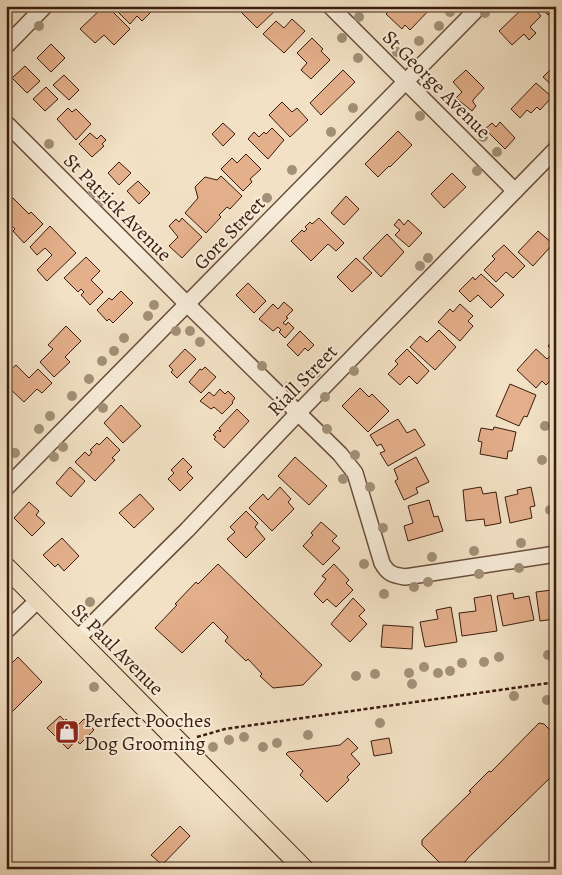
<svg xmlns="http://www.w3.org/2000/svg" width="562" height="875" font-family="Alegreya,serif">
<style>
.building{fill:#e4af8b;stroke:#3b1c0f}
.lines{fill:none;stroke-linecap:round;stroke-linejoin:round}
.minor-casing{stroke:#694d3c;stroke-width:18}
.major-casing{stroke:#3b1c0f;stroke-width:21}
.path{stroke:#3b1c0f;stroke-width:2.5;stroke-dasharray:4 2.5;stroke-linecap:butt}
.minor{stroke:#f7ecd9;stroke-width:15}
.major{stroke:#f2e1c4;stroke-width:19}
.tree{fill:#a29077}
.labels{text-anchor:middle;stroke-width:4;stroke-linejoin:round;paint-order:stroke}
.street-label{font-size:20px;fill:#3b1c0f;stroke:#f7ecd9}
.poi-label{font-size:20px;fill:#3b1c0f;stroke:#f7ecd9;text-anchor:start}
</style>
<rect width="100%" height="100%" fill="#f2e1c4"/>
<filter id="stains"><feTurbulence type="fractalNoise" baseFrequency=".004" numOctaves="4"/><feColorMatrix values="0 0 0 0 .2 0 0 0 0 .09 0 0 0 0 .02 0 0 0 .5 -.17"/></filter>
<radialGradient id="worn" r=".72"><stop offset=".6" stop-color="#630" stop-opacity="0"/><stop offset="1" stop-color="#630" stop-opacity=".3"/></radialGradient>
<!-- building -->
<g class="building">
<path d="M104,6H107L130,29L114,45L104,35L95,43L80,29Z"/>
<path d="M124,6H149L153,10L142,21L137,16L130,24L118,12Z"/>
<path d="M239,6H278L279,7L257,28L237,8Z"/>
<path d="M393,6H431L432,7L410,30L405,25L402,29L386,14Z"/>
<path d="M529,6H532L541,16L530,27L536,33L529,40L524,34L512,45L499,31L522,9L524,11Z"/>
<path d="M539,6H556L548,15Z"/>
<path d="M292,19L305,31L284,53L263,34L276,21L284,28Z"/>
<path d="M312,38L323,49L321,51L330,60L311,79L301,70L307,63L297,53Z"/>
<path d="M51,44L65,58L51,72L37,58Z"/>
<path d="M556,64V89L543,77Z"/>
<path d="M25,66L40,81L27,93L12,78Z"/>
<path d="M343,70L355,82L321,115L310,103Z"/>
<path d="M466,70L484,88L473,100V102L476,106L472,111L456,98L462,92L453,82Z"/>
<path d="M64,75L79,90L69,100L53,85Z"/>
<path d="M536,83L552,97L540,110L537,107L531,113L527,110L520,118L511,109Z"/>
<path d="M46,87L58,99L45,111L33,99Z"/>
<path d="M282,102L292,112L297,108L308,120L290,137L269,115Z"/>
<path d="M68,108L72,112L76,109L91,124L76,140L57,119Z"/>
<path d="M500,122L515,138L505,149L485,129L492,123L496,127Z"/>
<path d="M223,123L235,134L223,146L212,134Z"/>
<path d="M272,128L284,140L268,159L248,139L254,132L259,137L264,132L266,134Z"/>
<path d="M398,131L412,145L390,167L389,166L378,177L365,164Z"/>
<path d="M90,133L97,139L101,135L106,140L102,144L104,146L92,157L79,144Z"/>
<path d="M246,154L261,169L250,179L252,182L243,191L221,169L232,158L237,163Z"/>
<path d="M119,162L131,173L119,185L108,173Z"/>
<path d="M452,173L466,187L444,208L431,194Z"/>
<path d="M221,176L242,196L230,209L227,207L219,215L221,217L206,233L185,213L198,198L195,187L205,177L217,180Z"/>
<path d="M138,181L150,193L139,204L127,191Z"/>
<path d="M346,196L359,209L344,225L331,213Z"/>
<path d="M13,198L29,214L31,212L43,224L24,243L13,231L15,229L7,221L6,223V204Z"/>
<path d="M182,218L202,237L182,258L169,246L178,237L169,226L176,219L179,222Z"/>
<path d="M319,218L344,243L336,251L328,244L311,261L291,241L302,230L304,232L307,229L305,227L310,222L312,224Z"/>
<path d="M399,219L404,225L408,220L422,233L409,247L395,235L400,230L394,225Z"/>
<path d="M50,226L76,253L47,281L37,270L52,255L45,248L37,255L30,247Z"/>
<path d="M538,231L553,244L533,266L518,252Z"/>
<path d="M387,234L404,252L381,277L363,258Z"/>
<path d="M504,245L525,266L513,278L506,272L496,282L484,270L495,259L492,256Z"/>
<path d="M86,257L100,271L91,280L103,292L90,305L81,295L84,292L81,289L78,292L64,278Z"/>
<path d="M356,258L372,273L352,292L337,277Z"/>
<path d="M481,274L504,295L491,308L478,295L470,302L459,291L473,277L475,280Z"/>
<path d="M248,283L266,301L254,313L236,295Z"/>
<path d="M121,291L133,303L113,323L109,319L107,321L97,310L109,298L112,300Z"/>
<path d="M284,302L293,310L286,317L288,318L283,323L286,325L288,322L294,328L285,338L279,332L281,330L278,327L273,331L259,319L273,304L278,309Z"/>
<path d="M460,304L473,316L468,321L473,326L460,341L438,322L450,309L453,312Z"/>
<path d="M66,326L81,341L65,357L70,362L54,377L40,362L53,349L48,345Z"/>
<path d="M439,330L456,347L435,370L410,347L420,336L427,342Z"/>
<path d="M300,331L314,345L308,351L305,348L298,356L287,345Z"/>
<path d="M556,337V353L548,346Z"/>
<path d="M185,349L196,359L177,378L171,372L173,370L169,366Z"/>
<path d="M407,349L429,371L417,384L409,376L400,385L388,374L398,364L395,361Z"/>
<path d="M536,349L547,359L551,355L556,360V375L546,385L542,381L536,388L517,370Z"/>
<path d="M16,365L29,378L38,369L52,383L42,393L37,389L24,402L6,385V374Z"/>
<path d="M205,367L216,377L201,393L189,382L200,369L202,370Z"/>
<path d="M510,384L536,395L527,417L524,416L519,426L496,416Z"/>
<path d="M360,388L369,397L372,394L389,411L368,432L342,406Z"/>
<path d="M220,389L225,394L228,391L235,398L232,402L233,403L222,414L214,407L211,409L200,401L209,392L214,396Z"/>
<path d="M121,405L141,426L123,443L104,423Z"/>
<path d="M237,409L249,421L224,448L214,439L216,437L213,435L218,430L220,432L221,431L219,428Z"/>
<path d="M398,419L407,433L415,429L425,445L388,466L380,453L385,451L381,444L377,446L370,435Z"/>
<path d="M494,427L516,432L512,451H508L507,459L480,454L482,442L478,441L481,428L493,430Z"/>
<path d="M107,437L120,450L112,458L115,460L95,481L75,462L85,452L89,456L92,452L90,450L97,443L99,445Z"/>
<path d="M295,457L327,486L309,505L278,476Z"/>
<path d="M416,457L429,482L416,488L418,493L404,500L395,481L398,479L394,469Z"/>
<path d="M183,458L192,467L187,472L193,478L180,491L168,479L174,473L171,470Z"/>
<path d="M70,467L85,481L71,497L56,483Z"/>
<path d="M280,487L291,499L288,502L294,509L272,531L249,508L263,494L268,500Z"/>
<path d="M481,487L483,494L496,492L501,523L485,526L484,519L466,521L463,490Z"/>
<path d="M531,487L535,506L530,507L532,518L510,523L505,497L518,494L517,490Z"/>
<path d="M140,494L154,509L134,528L119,513Z"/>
<path d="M429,500L434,517L438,516L443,531L408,541L404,526L413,523L408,506Z"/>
<path d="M29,502L39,511L36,515L45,523L32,536L14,518Z"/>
<path d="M246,511L258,523L255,527L265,539L246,558L227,539L235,532L230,527Z"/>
<path d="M321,522L337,536L332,541L340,548L323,565L303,546L313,535L311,533Z"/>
<path d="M62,538L79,556L64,571L58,564L55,567L43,555Z"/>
<path d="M218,564L322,665L303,685L273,688L260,676L262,674L248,659L246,661L225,641L228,637L213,622L182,653L155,628L177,605L175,604L196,582L198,584Z"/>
<path d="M334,564L349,580L346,583L353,590L336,607L327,599L323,603L314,594L326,579L322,576Z"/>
<path d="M552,590L553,597H556L555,619L540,621L536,592Z"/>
<path d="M513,593L514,599L529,596L534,620L503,626L497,596Z"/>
<path d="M491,595L497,631L462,636L459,613L476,611L474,598Z"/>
<path d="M353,598L365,610L359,616L367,624L350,642L331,624Z"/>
<path d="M451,607L457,642L425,647L420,622L438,619L436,610Z"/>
<path d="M383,625L413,627L412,649L381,647Z"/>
<path d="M18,657L42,682L7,717L6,669Z"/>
<path d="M60,716L65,721L66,719L75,728L84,719L94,730L80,744L76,740L68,749L47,728Z"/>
<path d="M539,723L544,724L556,736V772L469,857L459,869H446L422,845V840L471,792L469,791L489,771L491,772Z"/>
<path d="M348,738L358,748L351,754L360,764L347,777L349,780L327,802L300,775L303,771L286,754L288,752L340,745Z"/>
<path d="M389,738L392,753L374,756L371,741Z"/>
<path d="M180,826L190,836L162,865L151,855Z"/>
</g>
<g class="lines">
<defs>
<g id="minor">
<path d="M330,6L515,191"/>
<path d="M6,46L45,6"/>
<path d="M6,123L188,305L340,454L355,473L382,563C388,574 393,575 405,577L556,554"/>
<path d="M6,488L480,6"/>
<path d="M6,631L38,600"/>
<path d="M77,639L187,530L299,412L556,149"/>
</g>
<path id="major" d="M6,567L304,869"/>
</defs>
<!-- minor casing -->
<use href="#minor" class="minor-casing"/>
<!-- major casing -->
<use href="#major" class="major-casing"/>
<!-- path -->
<path class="path" d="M197,737L225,729L556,682"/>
<!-- minor -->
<use href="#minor" class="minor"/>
<!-- major -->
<use href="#major" class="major"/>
</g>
<!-- trees -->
<g class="tree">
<circle cx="450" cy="12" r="5"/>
<circle cx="485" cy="13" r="5"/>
<circle cx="359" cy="17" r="5"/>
<circle cx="39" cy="26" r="5"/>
<circle cx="439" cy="26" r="5"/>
<circle cx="342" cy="38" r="5"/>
<circle cx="419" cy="41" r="5"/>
<circle cx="397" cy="52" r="5"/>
<circle cx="358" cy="58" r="5"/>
<circle cx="353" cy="108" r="5"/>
<circle cx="420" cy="116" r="5"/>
<circle cx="331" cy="132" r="5"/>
<circle cx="483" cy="137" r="5"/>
<circle cx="49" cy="144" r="5"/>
<circle cx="497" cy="152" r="5"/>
<circle cx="292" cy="170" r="5"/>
<circle cx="477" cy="171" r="5"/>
<circle cx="93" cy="193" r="5"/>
<circle cx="267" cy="198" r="5"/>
<circle cx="102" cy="201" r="5"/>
<circle cx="238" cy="226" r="5"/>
<circle cx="428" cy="258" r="5"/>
<circle cx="420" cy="266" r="5"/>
<circle cx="154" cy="305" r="5"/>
<circle cx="148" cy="316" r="5"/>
<circle cx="176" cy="331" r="5"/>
<circle cx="190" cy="331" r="5"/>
<circle cx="124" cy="338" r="5"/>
<circle cx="200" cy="342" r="5"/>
<circle cx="114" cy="351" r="5"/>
<circle cx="102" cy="361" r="5"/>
<circle cx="262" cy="366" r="5"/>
<circle cx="354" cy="371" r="5"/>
<circle cx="316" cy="373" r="5"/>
<circle cx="89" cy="379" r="5"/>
<circle cx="289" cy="386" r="5"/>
<circle cx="72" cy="396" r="5"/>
<circle cx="325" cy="397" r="5"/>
<circle cx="103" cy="408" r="5"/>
<circle cx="50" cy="416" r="5"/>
<circle cx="545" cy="426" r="5"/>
<circle cx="39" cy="429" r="5"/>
<circle cx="327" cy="429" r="5"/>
<circle cx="63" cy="447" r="5"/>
<circle cx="15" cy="453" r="5"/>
<circle cx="355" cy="455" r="5"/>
<circle cx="54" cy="457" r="5"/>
<circle cx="542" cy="460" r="5"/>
<circle cx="343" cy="479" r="5"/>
<circle cx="370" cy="487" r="5"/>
<circle cx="550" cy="510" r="5"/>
<circle cx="383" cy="528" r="5"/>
<circle cx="521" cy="543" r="5"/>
<circle cx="474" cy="551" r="5"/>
<circle cx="432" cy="557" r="5"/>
<circle cx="364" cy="564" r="5"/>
<circle cx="519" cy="568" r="5"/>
<circle cx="479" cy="574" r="5"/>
<circle cx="428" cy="582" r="5"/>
<circle cx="414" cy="587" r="5"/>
<circle cx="384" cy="594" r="5"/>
<circle cx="90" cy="602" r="5"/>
<circle cx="548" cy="655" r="5"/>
<circle cx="499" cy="657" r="5"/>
<circle cx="484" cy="662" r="5"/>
<circle cx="462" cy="663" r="5"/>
<circle cx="424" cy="667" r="5"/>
<circle cx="450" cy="671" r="5"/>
<circle cx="409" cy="673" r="5"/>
<circle cx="438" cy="673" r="5"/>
<circle cx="375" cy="674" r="5"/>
<circle cx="356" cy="676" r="5"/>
<circle cx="412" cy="684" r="5"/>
<circle cx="94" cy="687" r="5"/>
<circle cx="514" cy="696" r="5"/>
<circle cx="547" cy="700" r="5"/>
<circle cx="380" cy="723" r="5"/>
<circle cx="308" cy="735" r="5"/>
<circle cx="244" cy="737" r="5"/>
<circle cx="229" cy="740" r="5"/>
<circle cx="277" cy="743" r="5"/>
<circle cx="213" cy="747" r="5"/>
<circle cx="263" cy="747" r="5"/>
</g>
<!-- icons -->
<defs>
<symbol id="shop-square" viewBox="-11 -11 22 22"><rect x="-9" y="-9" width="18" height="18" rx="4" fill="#8f2418" stroke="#f7ecd9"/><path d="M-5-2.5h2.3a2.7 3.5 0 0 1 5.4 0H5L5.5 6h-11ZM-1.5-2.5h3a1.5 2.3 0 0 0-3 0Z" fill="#fff"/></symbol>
</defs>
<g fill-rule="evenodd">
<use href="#shop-square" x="53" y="718" width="28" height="28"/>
</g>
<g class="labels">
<!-- street labels -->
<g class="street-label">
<text transform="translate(437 84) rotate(45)" y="7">St George Avenue</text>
<text transform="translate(118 207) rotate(45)" y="7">St Patrick Avenue</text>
<text transform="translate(229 233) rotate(-46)" y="7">Gore Street</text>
<text transform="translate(302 380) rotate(-46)" y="7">Riall Street</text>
<text transform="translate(118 649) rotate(45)" y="7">St Paul Avenue</text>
</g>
<!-- poi labels -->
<g class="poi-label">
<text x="84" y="727">Perfect Pooches<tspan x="84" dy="23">Dog Grooming</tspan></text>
</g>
</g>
<!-- margin -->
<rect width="562" height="875" fill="none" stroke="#f2e1c4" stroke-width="25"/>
<rect x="8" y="8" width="547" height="860" fill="none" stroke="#3b1c0f" stroke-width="2.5"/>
<rect x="12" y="12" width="537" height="850" fill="none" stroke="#3b1c0f"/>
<rect width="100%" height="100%" filter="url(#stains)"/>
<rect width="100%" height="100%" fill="url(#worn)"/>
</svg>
